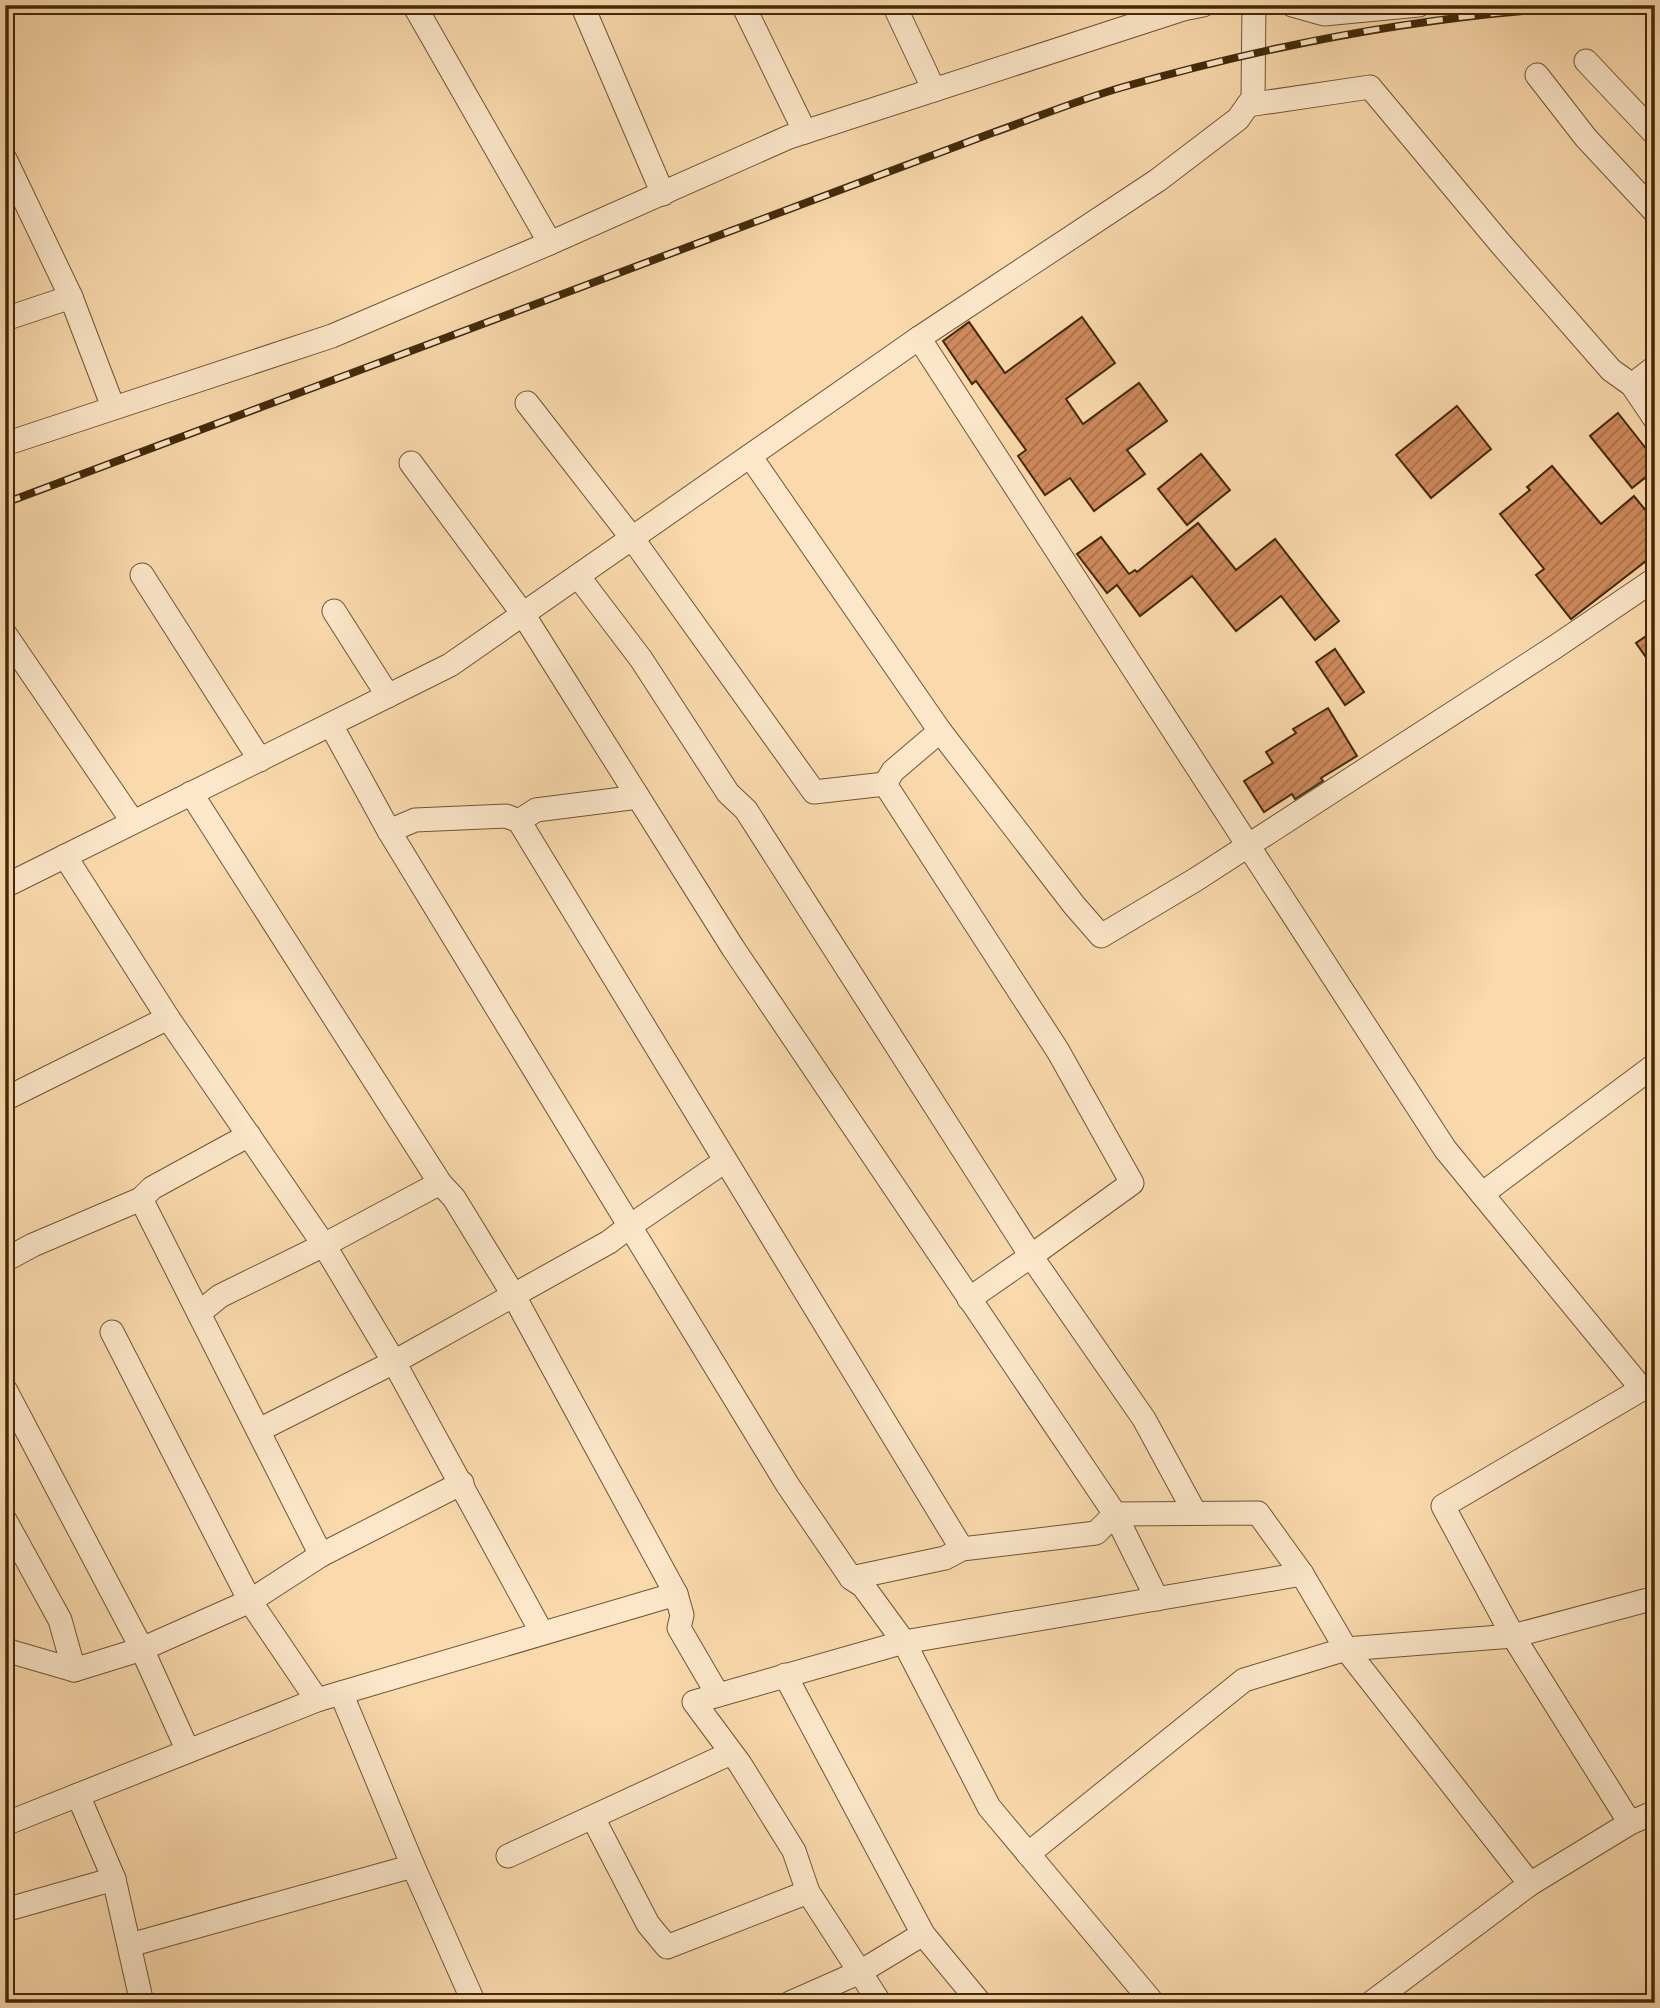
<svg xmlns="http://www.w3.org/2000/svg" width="1660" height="2008" font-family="'IM FELL Great Primer',serif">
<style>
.building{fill:url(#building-hatch);stroke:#422909;stroke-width:2}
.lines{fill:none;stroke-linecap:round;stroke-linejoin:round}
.minor-casing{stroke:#705532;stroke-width:25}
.minor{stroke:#fce7ca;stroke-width:23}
.rail-casing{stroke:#422909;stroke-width:8}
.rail{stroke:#fce7ca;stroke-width:5;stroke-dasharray:16;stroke-linecap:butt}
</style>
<defs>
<pattern id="building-hatch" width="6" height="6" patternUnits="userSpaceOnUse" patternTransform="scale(1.75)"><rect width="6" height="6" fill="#cf8a5d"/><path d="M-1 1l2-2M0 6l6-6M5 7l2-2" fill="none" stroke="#aa714b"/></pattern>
</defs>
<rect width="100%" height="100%" fill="#fadaad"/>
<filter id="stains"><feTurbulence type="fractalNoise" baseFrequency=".00286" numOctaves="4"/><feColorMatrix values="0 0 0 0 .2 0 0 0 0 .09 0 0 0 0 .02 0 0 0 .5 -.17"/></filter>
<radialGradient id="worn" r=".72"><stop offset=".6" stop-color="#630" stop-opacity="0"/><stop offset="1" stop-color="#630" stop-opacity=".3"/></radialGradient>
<!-- building -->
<g class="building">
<path d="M1082,317L1115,363L1066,399L1083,424L1139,383L1167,421L1127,450L1145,474L1094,511L1070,478L1045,495L1018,456L1026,450L976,381L972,384L943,341L969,322L1005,373Z"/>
<path d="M1457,406L1491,449L1431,498L1396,455Z"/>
<path d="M1618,413L1655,460V470L1632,488L1590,436Z"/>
<path d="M1201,454L1230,490L1187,525L1158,489Z"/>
<path d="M1552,466L1601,524L1634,496L1655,522V554L1571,619L1536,575L1544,569L1500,514L1530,490L1527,487Z"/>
<path d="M1198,523L1236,570L1275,539L1339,621L1315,640L1281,596L1236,631L1192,576L1140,616L1117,585L1107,593L1077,554L1101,537L1129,574L1135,570L1137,572Z"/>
<path d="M1655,630V670L1636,643Z"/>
<path d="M1335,649L1364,692L1345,705L1316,662Z"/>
<path d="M1328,708L1357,756L1321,778L1323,781L1295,799L1292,794L1264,812L1244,781L1273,763L1266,752L1296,733L1293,729Z"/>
</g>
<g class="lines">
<defs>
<g id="minor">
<path d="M414,5L550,243"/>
<path d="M582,5L663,194"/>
<path d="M743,5L805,132"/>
<path d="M894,5L934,90"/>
<path d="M1292,5L1324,14L1419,5"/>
<path d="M1586,61L1655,134"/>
<path d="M1537,75L1586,138L1655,212"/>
<path d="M1248,105L1370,87L1500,243L1611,370L1632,385L1655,419"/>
<path d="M5,159L71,297L113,407"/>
<path d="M5,319L71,297"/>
<path d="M919,338L1445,1149L1642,1389"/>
<path d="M1632,385L1655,367"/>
<path d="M527,403L632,538L814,792L885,784"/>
<path d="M5,444L332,336L550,243L789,137L1183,9L1203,5"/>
<path d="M750,456L940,731L1074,905L1101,936L1195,880L1555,647L1655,579"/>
<path d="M411,463L523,614L733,948L1115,1514L1258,1513L1302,1574L1346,1649L1530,1884"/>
<path d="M142,575L260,760"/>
<path d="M578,576L641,659L728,793L746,810L1031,1256L1132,1183L1058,1051L885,784"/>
<path d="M334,611L388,696"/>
<path d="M5,634L133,822"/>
<path d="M331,725L389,831L787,1484L851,1578L863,1586L904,1642L989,1807L1153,2003"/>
<path d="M885,784L893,771L940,731"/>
<path d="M191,793L440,1183L454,1198L514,1296L676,1594L682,1615L679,1628L718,1695"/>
<path d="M519,821L536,810L638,797"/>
<path d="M389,831L415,820L506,816L519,821L962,1549"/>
<path d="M65,856L168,1018L324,1245L394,1362L542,1633"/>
<path d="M5,886L450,665L919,338L1158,180L1238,119L1253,98L1254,5"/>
<path d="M5,1099L168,1018"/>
<path d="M1482,1194L1655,1065"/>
<path d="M141,1199L321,1555"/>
<path d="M5,1260L33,1245L141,1199L152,1188L249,1135"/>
<path d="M969,1299L1031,1256L1144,1419L1195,1513"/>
<path d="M199,1313L220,1296L324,1245L440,1183"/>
<path d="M112,1332L250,1601L317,1700"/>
<path d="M6,1391L142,1649L188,1751"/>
<path d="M259,1430L394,1362L609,1242L630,1226L725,1161"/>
<path d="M5,1520L60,1620L74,1670L142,1649L250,1601L321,1555L462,1483"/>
<path d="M851,1578L945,1558L962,1549L1096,1533L1115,1514L1157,1599"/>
<path d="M5,1648L12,1652L74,1670"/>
<path d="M785,1675L923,1934L980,2003"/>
<path d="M341,1693L413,1866L474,2003"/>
<path d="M78,1795L114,1879L142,2003"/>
<path d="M593,1818L648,1924L667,1947L808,1892"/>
<path d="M1630,1823L1513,1636L1443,1506L1642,1389L1655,1388"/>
<path d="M5,1824L317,1700L676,1594"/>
<path d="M1028,1854L1244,1680L1346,1649L1513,1636L1655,1598"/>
<path d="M508,1856L731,1753"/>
<path d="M5,1910L114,1879"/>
<path d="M130,1945L413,1866"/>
<path d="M790,2003L860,1972L923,1934"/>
<path d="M880,2003L808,1892L794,1851L740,1764L694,1702L904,1642L1302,1574"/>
<path d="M1371,2003L1530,1884L1630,1823L1655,1812"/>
</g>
</defs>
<!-- minor casing -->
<use href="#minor" class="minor-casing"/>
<!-- minor -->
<use href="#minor" class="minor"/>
<defs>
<path id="rail" d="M5,503L992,133C1035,118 1078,100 1123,87C1288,40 1457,9 1630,5"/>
</defs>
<!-- rail casing -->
<use href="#rail" class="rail-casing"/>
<!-- rail -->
<use href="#rail" class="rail"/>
</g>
<!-- margin -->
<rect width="1660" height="2008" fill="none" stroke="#fadaad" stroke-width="28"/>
<rect x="7" y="7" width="1646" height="1994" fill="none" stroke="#422909" stroke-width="3.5"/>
<rect x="14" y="14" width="1632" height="1980" fill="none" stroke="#422909" stroke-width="2"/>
<rect width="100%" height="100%" filter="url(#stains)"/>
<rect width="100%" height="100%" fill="url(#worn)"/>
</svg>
